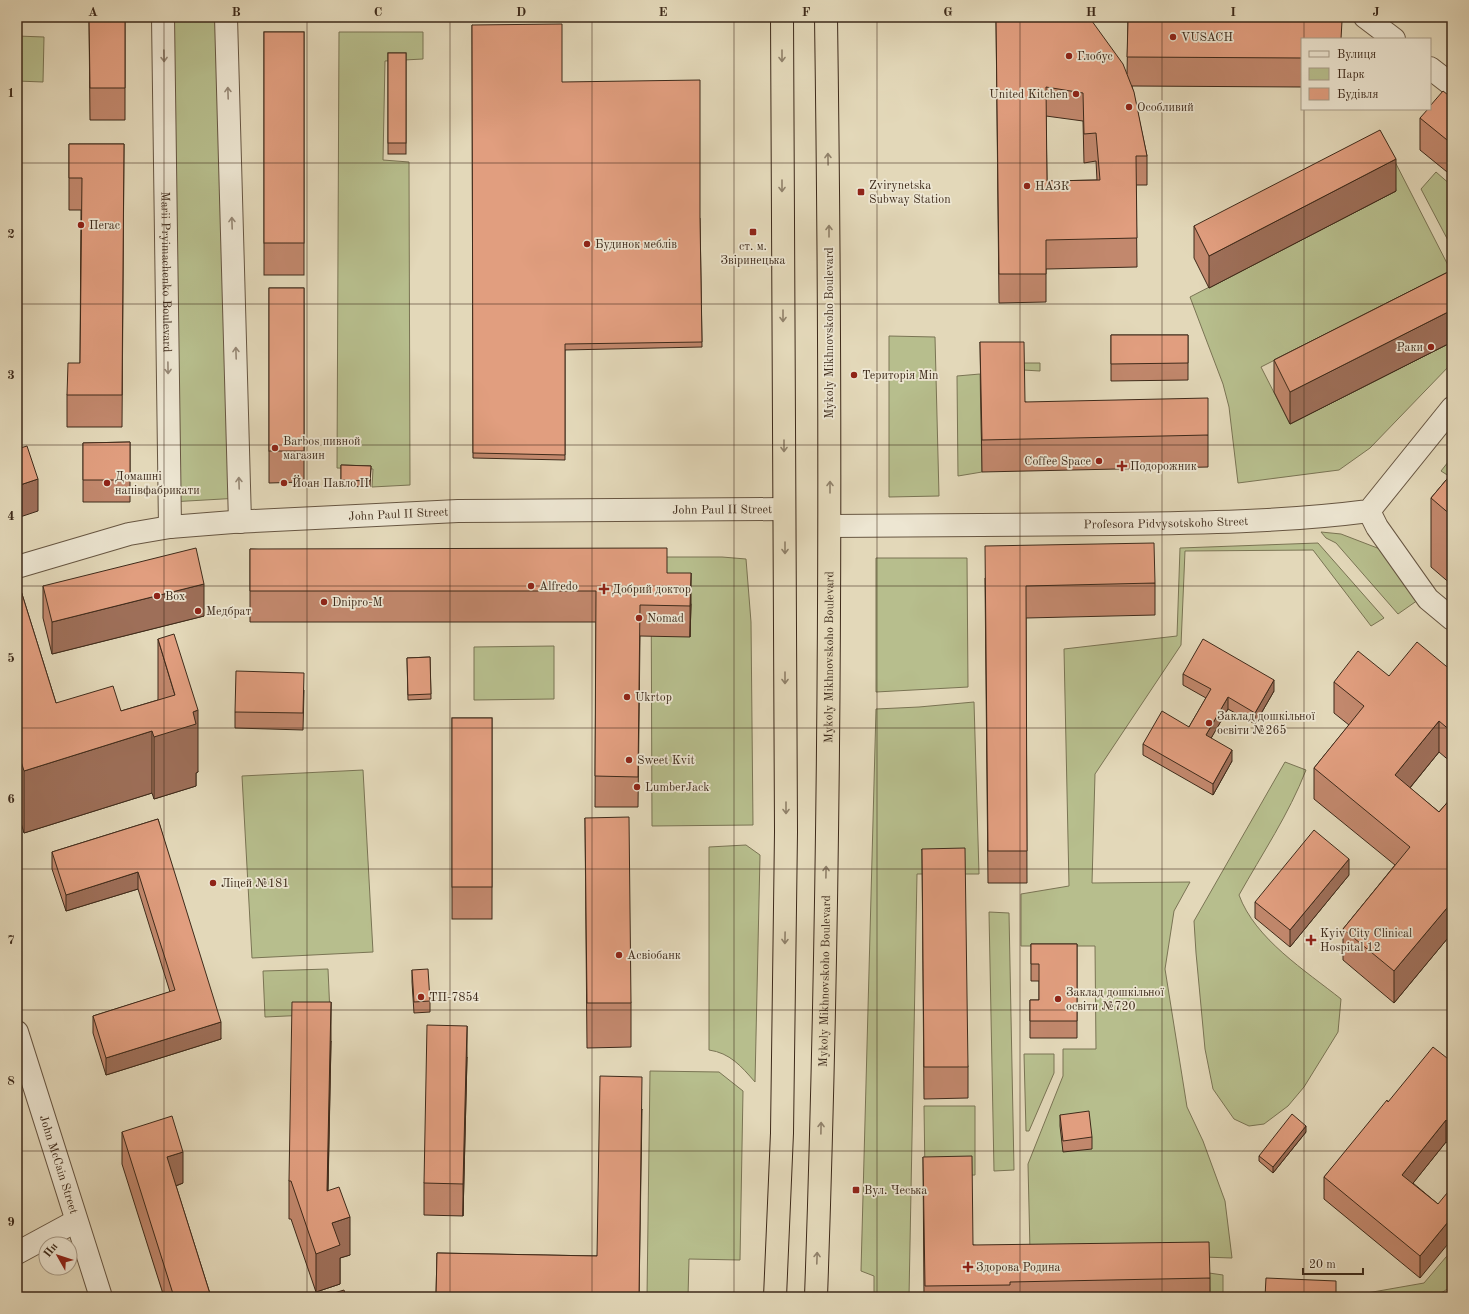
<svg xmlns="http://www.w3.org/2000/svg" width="1469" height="1314" font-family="'Old Standard TT',serif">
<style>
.green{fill:#b7be8d;stroke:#7a7454}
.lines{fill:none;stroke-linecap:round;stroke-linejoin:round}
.minor-casing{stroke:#675642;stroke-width:24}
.highway-casing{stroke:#3e2a1a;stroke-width:24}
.minor{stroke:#ede6d2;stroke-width:22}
.highway{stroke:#e3d8b9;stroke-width:22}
.wall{fill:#c2886d;stroke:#3e2a1a;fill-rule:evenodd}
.shaded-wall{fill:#9e6f59;stroke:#3e2a1a}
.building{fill:#e19e7f;stroke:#3e2a1a;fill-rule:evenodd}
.oneway{stroke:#968876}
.oneway2{stroke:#90816a}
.grid{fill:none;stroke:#3e2a1a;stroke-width:1;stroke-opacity:0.55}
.poi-dot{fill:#8f2418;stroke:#ede6d2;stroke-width:1.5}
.labels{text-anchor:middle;stroke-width:3.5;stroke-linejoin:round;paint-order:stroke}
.poi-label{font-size:12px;fill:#3e2a1a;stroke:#ede6d2;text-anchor:start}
.street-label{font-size:12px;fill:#3e2a1a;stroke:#ede6d2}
.neatline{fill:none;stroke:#3e2a1a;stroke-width:1.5}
.grid-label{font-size:13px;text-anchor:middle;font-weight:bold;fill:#3e2a1a}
</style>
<rect width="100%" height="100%" fill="#e3d8b9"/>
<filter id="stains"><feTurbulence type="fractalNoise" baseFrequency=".005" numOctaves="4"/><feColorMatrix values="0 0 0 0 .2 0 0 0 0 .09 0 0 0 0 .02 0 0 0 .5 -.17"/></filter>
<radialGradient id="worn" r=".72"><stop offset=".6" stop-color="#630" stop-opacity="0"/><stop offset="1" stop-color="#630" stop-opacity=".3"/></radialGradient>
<!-- green -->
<g class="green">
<path d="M163,17H226L240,498L170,502Z"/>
<path d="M339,32H423V59L385,61L383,160L409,162L410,485L372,487L373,469L337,468Z"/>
<path d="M17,36L44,37L43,82L17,81Z"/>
<path d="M1391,154L1451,271L1261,367L1290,424L1452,342V363L1370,448L1339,470L1238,483L1229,407L1223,384L1190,297L1396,191Z"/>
<path d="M1436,172L1452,186V248L1421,189Z"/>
<path d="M21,258L19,372L17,373V260Z"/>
<path d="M889,336L935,337L939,496L889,497Z"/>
<path d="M1006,363H1040V371L1006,369Z"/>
<path d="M980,374L982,472L958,476L957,376Z"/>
<path d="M1452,457V478L1441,471Z"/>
<path d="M1321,532L1341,534L1380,549L1418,600L1398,614L1336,543L1326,538Z"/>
<path d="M1318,543L1384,618L1371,626L1313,550L1185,551L1181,645L1095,774L1092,883L1190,882L1174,911L1165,969L1187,1107L1203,1141L1225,1201L1232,1258L1030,1251L1028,1164L1063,1076V1049H1096L1095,946H1021V894L1069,886L1064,649L1177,636L1180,548Z"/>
<path d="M651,557H722L746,559L751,622L753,825L652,826Z"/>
<path d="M876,558H967L968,687L876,692Z"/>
<path d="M554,646V699L474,700V647Z"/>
<path d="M974,702L979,874H917L909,1297H874V1276L861,1271L876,709L919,707Z"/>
<path d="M1285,762L1306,770C1289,814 1262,854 1239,895C1255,939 1306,971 1341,999L1338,1032L1304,1087L1288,1106L1264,1124L1249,1126L1234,1119L1213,1089L1205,1049L1196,953L1194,921Z"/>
<path d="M363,770L373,952L252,958L242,776Z"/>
<path d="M746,845L760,855L755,1082C741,1066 730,1053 709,1050V847Z"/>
<path d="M989,912L1009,913L1014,1170L994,1171Z"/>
<path d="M328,969L330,1014L265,1017L263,971Z"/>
<path d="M1024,1054H1054V1073L1029,1131H1026Z"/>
<path d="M650,1071L719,1072L743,1091L740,1260L689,1259L688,1297H647Z"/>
<path d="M924,1106H975V1175L925,1176Z"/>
<path d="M1452,1250V1286L1435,1297H1365L1367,1293L1424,1283Z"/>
<path d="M1209,1273L1223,1275V1297H1210Z"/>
</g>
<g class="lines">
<defs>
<g id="minor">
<path id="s1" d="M163,17L170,527"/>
<path d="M226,17L240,522"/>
<path d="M1365,17L1394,39"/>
<path d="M1430,68L1452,85"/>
<path d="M1369,511L1377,527L1428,599L1452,619"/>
<path id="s2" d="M830,526C924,526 1018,525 1112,524C1198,523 1284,522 1369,511L1452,408"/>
<path id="s3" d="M17,567L129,534L170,527L233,522L458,511L784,509"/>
<path id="s4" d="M17,1032L101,1297"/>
<path d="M17,1253L76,1221"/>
</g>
<g id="highway">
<path d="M775,1297L782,1133L786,832L782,17"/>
<path id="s5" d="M816,1297C831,870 832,444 826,17"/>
</g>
</defs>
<!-- minor casing -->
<use href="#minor" class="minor-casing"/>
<!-- highway casing -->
<use href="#highway" class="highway-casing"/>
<!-- minor -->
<use href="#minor" class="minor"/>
<!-- highway -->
<use href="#highway" class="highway"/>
</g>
<!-- wall -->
<g class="wall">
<path d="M89,17H125V120H90Z"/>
<path d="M1446,17H1452V22Z"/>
<path d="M996,18L1127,74L1128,21H1247L1302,39V87L1132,86L1147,156V185H1136L1137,267L1046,269V302L999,303ZM1046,116L1083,121L1084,163L1096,161L1097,180L1047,181Z"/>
<path d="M472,25L562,82L700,218L702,347L565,350V460L473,458Z"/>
<rect x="264" y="32" width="40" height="243"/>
<rect x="388" y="53" width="18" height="101"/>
<path d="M1452,98V176L1420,150V118Z"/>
<path d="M69,144H124L122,427H67V395L80,363L81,210H69Z"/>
<path d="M1396,191L1209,288L1194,258V226Z"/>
<path d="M1452,270V342L1290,424L1274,392V360Z"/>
<path d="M269,288H304V482L269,483Z"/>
<path d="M1111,335H1188V380L1111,381Z"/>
<path d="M980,342L1025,402L1208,435V467L982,472Z"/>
<path d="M130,442V502H83V443Z"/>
<path d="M341,465L371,466L370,487L341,486Z"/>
<path d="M1452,473V585L1431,567V498Z"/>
<path d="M250,549L667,573L691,604L690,637L640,636L638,807H595L596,622H250Z"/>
<path d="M17,578L56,703L121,711L158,700V639L198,772L196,773V786L154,799L152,793L24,833L17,810Z"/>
<path d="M985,578L1155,583V615L1026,618L1027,883H988Z"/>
<path d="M43,586L204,616L52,654L43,618Z"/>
<path d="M430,657L431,699L408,700L407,658Z"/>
<path d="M1452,671V763L1439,752L1410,788L1439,812L1452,797V933L1394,1003L1343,960V929L1395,865L1314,799V768L1349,725L1334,713V682L1389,676Z"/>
<path d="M1183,674L1274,691L1255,724L1228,709L1211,738L1232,761L1213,795L1143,755V744L1189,727L1206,698L1183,685Z"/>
<path d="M304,690L303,730L235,728V712Z"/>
<rect x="452" y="718" width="40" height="201"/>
<path d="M585,818L631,1003V1047L587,1048Z"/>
<path d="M158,819L221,1039L106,1075L93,1033V1016L170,992L138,889L66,911L52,869V852Z"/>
<path d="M922,849L968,1067V1098L924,1099Z"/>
<path d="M1349,875L1290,947L1255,918V902Z"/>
<path d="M1031,944H1077V1038H1030V1000H1039V981H1031Z"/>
<path d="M412,970L430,1001V1012L414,1013L412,982Z"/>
<path d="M331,1041L328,1191L350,1255L340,1258V1284L316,1292L291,1219H289V1181Z"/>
<path d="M467,1057L463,1216L424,1215V1183Z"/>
<path d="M1452,1062V1147L1446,1142L1413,1183L1438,1204L1420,1278L1324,1199V1177L1388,1102Z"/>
<path d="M642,1109L639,1297H436L437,1253L597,1256Z"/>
<path d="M1060,1115L1092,1137V1149L1063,1152L1060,1126Z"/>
<path d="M122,1132L183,1183L176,1186L211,1297H164L122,1164Z"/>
<path d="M1306,1132L1273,1173L1259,1161V1156Z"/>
<path d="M923,1157L973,1245L1210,1278V1297H924Z"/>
</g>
<!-- shaded-wall -->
<g class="shaded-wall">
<path d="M1396,159V191L1209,288V256Z"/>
<path d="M1452,310V342L1290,424V392Z"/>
<path d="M38,479V511L17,518V486Z"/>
<path d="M691,573V604L690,637V606Z"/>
<path d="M204,584V616L52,654V622Z"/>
<path d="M1274,680V691L1255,724V713Z"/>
<path d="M1228,697V709L1206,747V735Z"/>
<path d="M198,710V772L196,773V786L154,799V737L193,712Z"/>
<path d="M1439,721V752L1395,806V775Z"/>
<path d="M152,731V793L24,833V771Z"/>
<path d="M1232,750V761L1213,795V784Z"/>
<path d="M1349,859V875L1290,947V930Z"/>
<path d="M138,872V889L66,911V895Z"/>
<path d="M1452,902V933L1394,1003V971Z"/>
<path d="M331,1002V1041L327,1229V1191Z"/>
<path d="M221,1022V1039L106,1075V1058Z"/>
<path d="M467,1026V1057L463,1216V1184Z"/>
<path d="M1446,1120V1142L1402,1197V1175Z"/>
<path d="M1306,1126V1132L1273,1173V1167Z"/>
<path d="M183,1152V1183L167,1189V1157Z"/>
<path d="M350,1217V1255L340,1258V1284L316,1292V1254L332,1223Z"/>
<path d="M1452,1217V1239L1420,1278V1256Z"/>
</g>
<!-- building -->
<g class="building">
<path d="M89,17H125V88H90Z"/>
<path d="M1046,17H1089L1123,64L1134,92L1147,156H1136L1137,238L1046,240V274H999L996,18ZM1046,87L1083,93L1084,134L1096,133L1100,180L1047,181Z"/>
<path d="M1157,17H1247V21H1342L1341,39H1302V58L1127,57L1128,21H1157Z"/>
<path d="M562,24V82L700,80V218L702,342L565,344V455L473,453L472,25Z"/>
<rect x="264" y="32" width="40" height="211"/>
<rect x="388" y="53" width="18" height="90"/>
<path d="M1443,91L1452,98V144L1420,118L1428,109H1430V106Z"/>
<path d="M1380,130L1396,159L1209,256L1194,226Z"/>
<path d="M69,144H124L122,395H67L68,363H80L82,178H69Z"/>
<path d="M1452,270V310L1290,392L1274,360Z"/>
<rect x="269" y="288" width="35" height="163"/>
<path d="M1111,335H1188V363L1111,364Z"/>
<path d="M980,342H1024L1025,402L1208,398V435L982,440Z"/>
<path d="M130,442V480H83V443Z"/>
<path d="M27,446L38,479L17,486V449Z"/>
<path d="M341,465L371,466L370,481L341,480Z"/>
<path d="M1452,473V516L1431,498Z"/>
<path d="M1154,543L1155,583L1026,586L1027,851H988L985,546Z"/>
<path d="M196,548L204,584L52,622L43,586Z"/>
<path d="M667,548V573H691L690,606L640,605L638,777L595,776L596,591H250V549Z"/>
<path d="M17,578L56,703L113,686L121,711L175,695L158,639L174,634L198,710L193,712L196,724L154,737L152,731L24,771L17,748Z"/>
<path d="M1203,639L1274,680L1255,713L1228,697L1206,735L1232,750L1213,784L1143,744L1162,711L1189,727L1211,689L1183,674Z"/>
<path d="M1417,642L1452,671V732L1439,721L1395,775L1439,812L1452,797V902L1394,971L1343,929L1410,847L1314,768L1364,706L1334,682L1358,651L1389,676Z"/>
<path d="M430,657L431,694L408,695L407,658Z"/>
<path d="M236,671L304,673L303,713L235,712Z"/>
<rect x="452" y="718" width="40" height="169"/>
<path d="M629,817L631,1003H587L585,818Z"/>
<path d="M158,819L221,1022L106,1058L93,1016L175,990L138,872L66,895L52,852Z"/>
<path d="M1314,830L1349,859L1290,930L1255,902Z"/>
<path d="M965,848L968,1067H924L922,849Z"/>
<path d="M1031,944H1077V1021H1030V1000H1039V964H1031Z"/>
<path d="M428,969L430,1001L414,1002L412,970Z"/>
<path d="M292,1002H331L327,1191L339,1187L350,1217L332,1223L340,1245L316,1254L291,1181H289Z"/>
<path d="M427,1025L467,1026L463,1184L424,1183Z"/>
<path d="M1433,1047L1452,1062V1125L1446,1120L1402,1175L1438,1204L1452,1187V1217L1420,1256L1324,1177L1387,1100L1388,1102Z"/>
<path d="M600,1076L642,1077L639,1297H502L436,1296L437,1253L597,1256Z"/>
<path d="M1089,1111L1092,1137L1063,1141L1060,1115Z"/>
<path d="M1292,1114L1306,1126L1273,1167L1259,1156Z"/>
<path d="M172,1116L183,1152L167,1157L211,1297H174L122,1132Z"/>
<path d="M972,1156L973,1245L1209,1242L1210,1278L1010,1282V1285L925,1286L923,1157Z"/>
<path d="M1266,1278L1336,1281V1297H1265Z"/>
<path d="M344,1290L346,1297H321Z"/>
</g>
<!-- one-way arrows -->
<defs><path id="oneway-shaft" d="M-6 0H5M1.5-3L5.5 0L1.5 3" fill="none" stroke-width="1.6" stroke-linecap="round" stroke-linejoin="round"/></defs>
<g class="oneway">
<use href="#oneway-shaft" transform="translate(164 56) rotate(89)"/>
<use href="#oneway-shaft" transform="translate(228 93) rotate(-92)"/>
<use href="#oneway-shaft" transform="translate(232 223) rotate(-92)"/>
<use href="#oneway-shaft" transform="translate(236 353) rotate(-92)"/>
<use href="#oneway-shaft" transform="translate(168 368) rotate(89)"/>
<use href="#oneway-shaft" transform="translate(239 483) rotate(-92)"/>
</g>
<g class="oneway2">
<use href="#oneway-shaft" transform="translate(782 56) rotate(90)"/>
<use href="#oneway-shaft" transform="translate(828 159) rotate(-91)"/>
<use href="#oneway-shaft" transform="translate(782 186) rotate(90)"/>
<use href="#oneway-shaft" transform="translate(829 231) rotate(-90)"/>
<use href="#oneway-shaft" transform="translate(783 316) rotate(90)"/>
<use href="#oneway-shaft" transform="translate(784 446) rotate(90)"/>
<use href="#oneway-shaft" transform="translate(830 487) rotate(-90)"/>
<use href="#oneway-shaft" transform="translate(785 548) rotate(90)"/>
<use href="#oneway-shaft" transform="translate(785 678) rotate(90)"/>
<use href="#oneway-shaft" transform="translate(786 808) rotate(90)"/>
<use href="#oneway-shaft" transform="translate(826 872) rotate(-89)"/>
<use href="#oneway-shaft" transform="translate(785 938) rotate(91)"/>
<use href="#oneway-shaft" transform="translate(821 1128) rotate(-89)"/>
<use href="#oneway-shaft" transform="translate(817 1258) rotate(-88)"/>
</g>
<!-- grid -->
<path class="grid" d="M164,17V1297M307,17V1297M450,17V1297M592,17V1297M734,17V1297M877,17V1297M1020,17V1297M1162,17V1297M1304,17V39M1304,109V1297M17,163H1452M17,304H1452M17,445H1452M17,586H1452M17,728H1452M17,869H1452M17,1010H1452M17,1151H1452"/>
<!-- markers -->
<g class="poi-dot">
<circle cx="1173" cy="37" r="4"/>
<circle cx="1069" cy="56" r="4"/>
<circle cx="1076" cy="94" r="4"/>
<circle cx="1129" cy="107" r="4"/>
<circle cx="1027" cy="186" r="4"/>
<rect x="857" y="188" width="8" height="8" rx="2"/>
<circle cx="81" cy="225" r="4"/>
<rect x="749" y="228" width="8" height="8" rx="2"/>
<circle cx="587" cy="244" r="4"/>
<circle cx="1431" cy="347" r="4"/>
<circle cx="854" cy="375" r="4"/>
<circle cx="275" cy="448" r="4"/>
<circle cx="1099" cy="461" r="4"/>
<path d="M1120 460h4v4h4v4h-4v4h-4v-4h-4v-4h4z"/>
<circle cx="107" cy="483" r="4"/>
<circle cx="284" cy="483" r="4"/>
<circle cx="531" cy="586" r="4"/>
<path d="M602 583h4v4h4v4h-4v4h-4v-4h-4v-4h4z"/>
<circle cx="157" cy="596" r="4"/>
<circle cx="324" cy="602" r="4"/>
<circle cx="198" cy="611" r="4"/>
<circle cx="639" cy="618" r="4"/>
<circle cx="627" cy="697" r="4"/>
<circle cx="1209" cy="723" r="4"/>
<circle cx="629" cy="760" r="4"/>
<circle cx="637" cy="787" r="4"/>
<circle cx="213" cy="883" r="4"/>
<path d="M1309 934h4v4h4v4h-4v4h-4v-4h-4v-4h4z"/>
<circle cx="619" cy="955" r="4"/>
<circle cx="421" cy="997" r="4"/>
<circle cx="1058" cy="999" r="4"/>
<rect x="852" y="1186" width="8" height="8" rx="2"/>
<path d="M966 1261h4v4h4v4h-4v4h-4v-4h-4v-4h4z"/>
</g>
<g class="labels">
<!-- poi labels -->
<g class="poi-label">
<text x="1181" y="41">VUSACH</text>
<text x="1077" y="60">Глобус</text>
<text x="1068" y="98" text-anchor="end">United Kitchen</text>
<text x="1137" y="111">Особливий</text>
<text x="869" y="189">Zvirynetska<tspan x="869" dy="14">Subway Station</tspan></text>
<text x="1035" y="190">НАЗК</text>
<text x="89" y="229">Пегас</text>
<text x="595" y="248">Будинок меблів</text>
<text x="753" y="250" text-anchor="middle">ст. м.<tspan x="753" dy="14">Звіринецька</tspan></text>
<text x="1423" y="351" text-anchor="end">Раки</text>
<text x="862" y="379">Територія Min</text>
<text x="283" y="445">Barbos пивной<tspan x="283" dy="14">магазин</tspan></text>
<text x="1091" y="465" text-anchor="end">Coffee Space</text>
<text x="1130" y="470">Подорожник</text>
<text x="115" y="480">Домашні<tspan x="115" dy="14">напівфабрикати</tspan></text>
<text x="292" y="487">Йоан Павло II</text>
<text x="539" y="590">Alfredo</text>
<text x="612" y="593">Добрий доктор</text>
<text x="165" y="600">Box</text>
<text x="332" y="606">Dnipro-M</text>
<text x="206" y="615">Медбрат</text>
<text x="647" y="622">Nomad</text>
<text x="635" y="701">Ukrtop</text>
<text x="1217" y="720">Заклад дошкільної<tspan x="1217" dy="14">освіти №265</tspan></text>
<text x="637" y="764">Sweet Kvit</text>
<text x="645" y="791">LumberJack</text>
<text x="221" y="887">Ліцей №181</text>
<text x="1320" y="937">Kyiv City Clinical<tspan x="1320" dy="14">Hospital 12</tspan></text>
<text x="627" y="959">Асвіобанк</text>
<text x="1066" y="996">Заклад дошкільної<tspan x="1066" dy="14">освіти №720</tspan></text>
<text x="429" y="1001">ТП-7854</text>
<text x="864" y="1194">Вул. Чеська</text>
<text x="976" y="1271">Здорова Родина</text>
</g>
<!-- street labels -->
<g class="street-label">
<text dy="4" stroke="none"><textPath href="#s1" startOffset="255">Marii Pryimachenko Boulevard</textPath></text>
<text transform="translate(829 333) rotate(-90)" y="4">Mykoly Mikhnovskoho Boulevard</text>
<text dy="4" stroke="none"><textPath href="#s3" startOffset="711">John Paul II Street</textPath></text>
<text dy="4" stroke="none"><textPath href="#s3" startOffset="387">John Paul II Street</textPath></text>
<text dy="4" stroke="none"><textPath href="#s2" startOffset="336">Profesora Pidvysotskoho Street</textPath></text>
<text dy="4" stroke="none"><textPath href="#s5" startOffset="640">Mykoly Mikhnovskoho Boulevard</textPath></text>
<text dy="4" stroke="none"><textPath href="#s5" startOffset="316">Mykoly Mikhnovskoho Boulevard</textPath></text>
<text dy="4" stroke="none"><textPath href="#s4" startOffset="139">John McCain Street</textPath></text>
</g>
</g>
<!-- margin -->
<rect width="1469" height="1314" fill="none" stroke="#e3d8b9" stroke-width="44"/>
<!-- legend -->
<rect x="1301" y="38" width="130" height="72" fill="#ede6d2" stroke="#a79b88"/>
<rect x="1309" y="51" width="20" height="6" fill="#ede6d2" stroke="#a79b88"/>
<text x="1337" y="58" font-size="12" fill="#3e2a1a">Вулиця</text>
<rect x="1309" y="68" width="20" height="12" fill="#b7be8d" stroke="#a79b88"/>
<text x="1337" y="78" font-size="12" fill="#3e2a1a">Парк</text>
<rect x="1309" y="88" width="20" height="12" fill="#e19e7f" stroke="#a79b88"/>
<text x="1337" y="98" font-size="12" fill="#3e2a1a">Будівля</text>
<!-- north arrow -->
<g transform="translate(58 1256) rotate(309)"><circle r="19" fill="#ede6d2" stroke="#a79b88"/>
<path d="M0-3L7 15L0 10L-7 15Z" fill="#8f2418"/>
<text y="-6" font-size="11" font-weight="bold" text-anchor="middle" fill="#3e2a1a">Пн</text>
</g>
<!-- scale -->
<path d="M1303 1268v6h60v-6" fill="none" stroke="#3e2a1a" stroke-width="2"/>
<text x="1309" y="1268" font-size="12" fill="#3e2a1a" stroke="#ede6d2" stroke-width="3" paint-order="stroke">20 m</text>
<rect x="22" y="22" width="1425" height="1270" class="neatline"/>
<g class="grid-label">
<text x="93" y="16">A</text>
<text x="236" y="16">B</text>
<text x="378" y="16">C</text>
<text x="521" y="16">D</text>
<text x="663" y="16">E</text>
<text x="806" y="16">F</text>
<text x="948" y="16">G</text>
<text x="1091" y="16">H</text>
<text x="1233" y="16">I</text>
<text x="1376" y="16">J</text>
<text x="11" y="97">1</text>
<text x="11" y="238">2</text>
<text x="11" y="379">3</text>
<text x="11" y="520">4</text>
<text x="11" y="662">5</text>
<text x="11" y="803">6</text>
<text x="11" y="944">7</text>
<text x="11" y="1085">8</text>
<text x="11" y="1226">9</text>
</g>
<rect width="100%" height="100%" filter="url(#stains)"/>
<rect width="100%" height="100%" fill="url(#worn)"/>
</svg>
